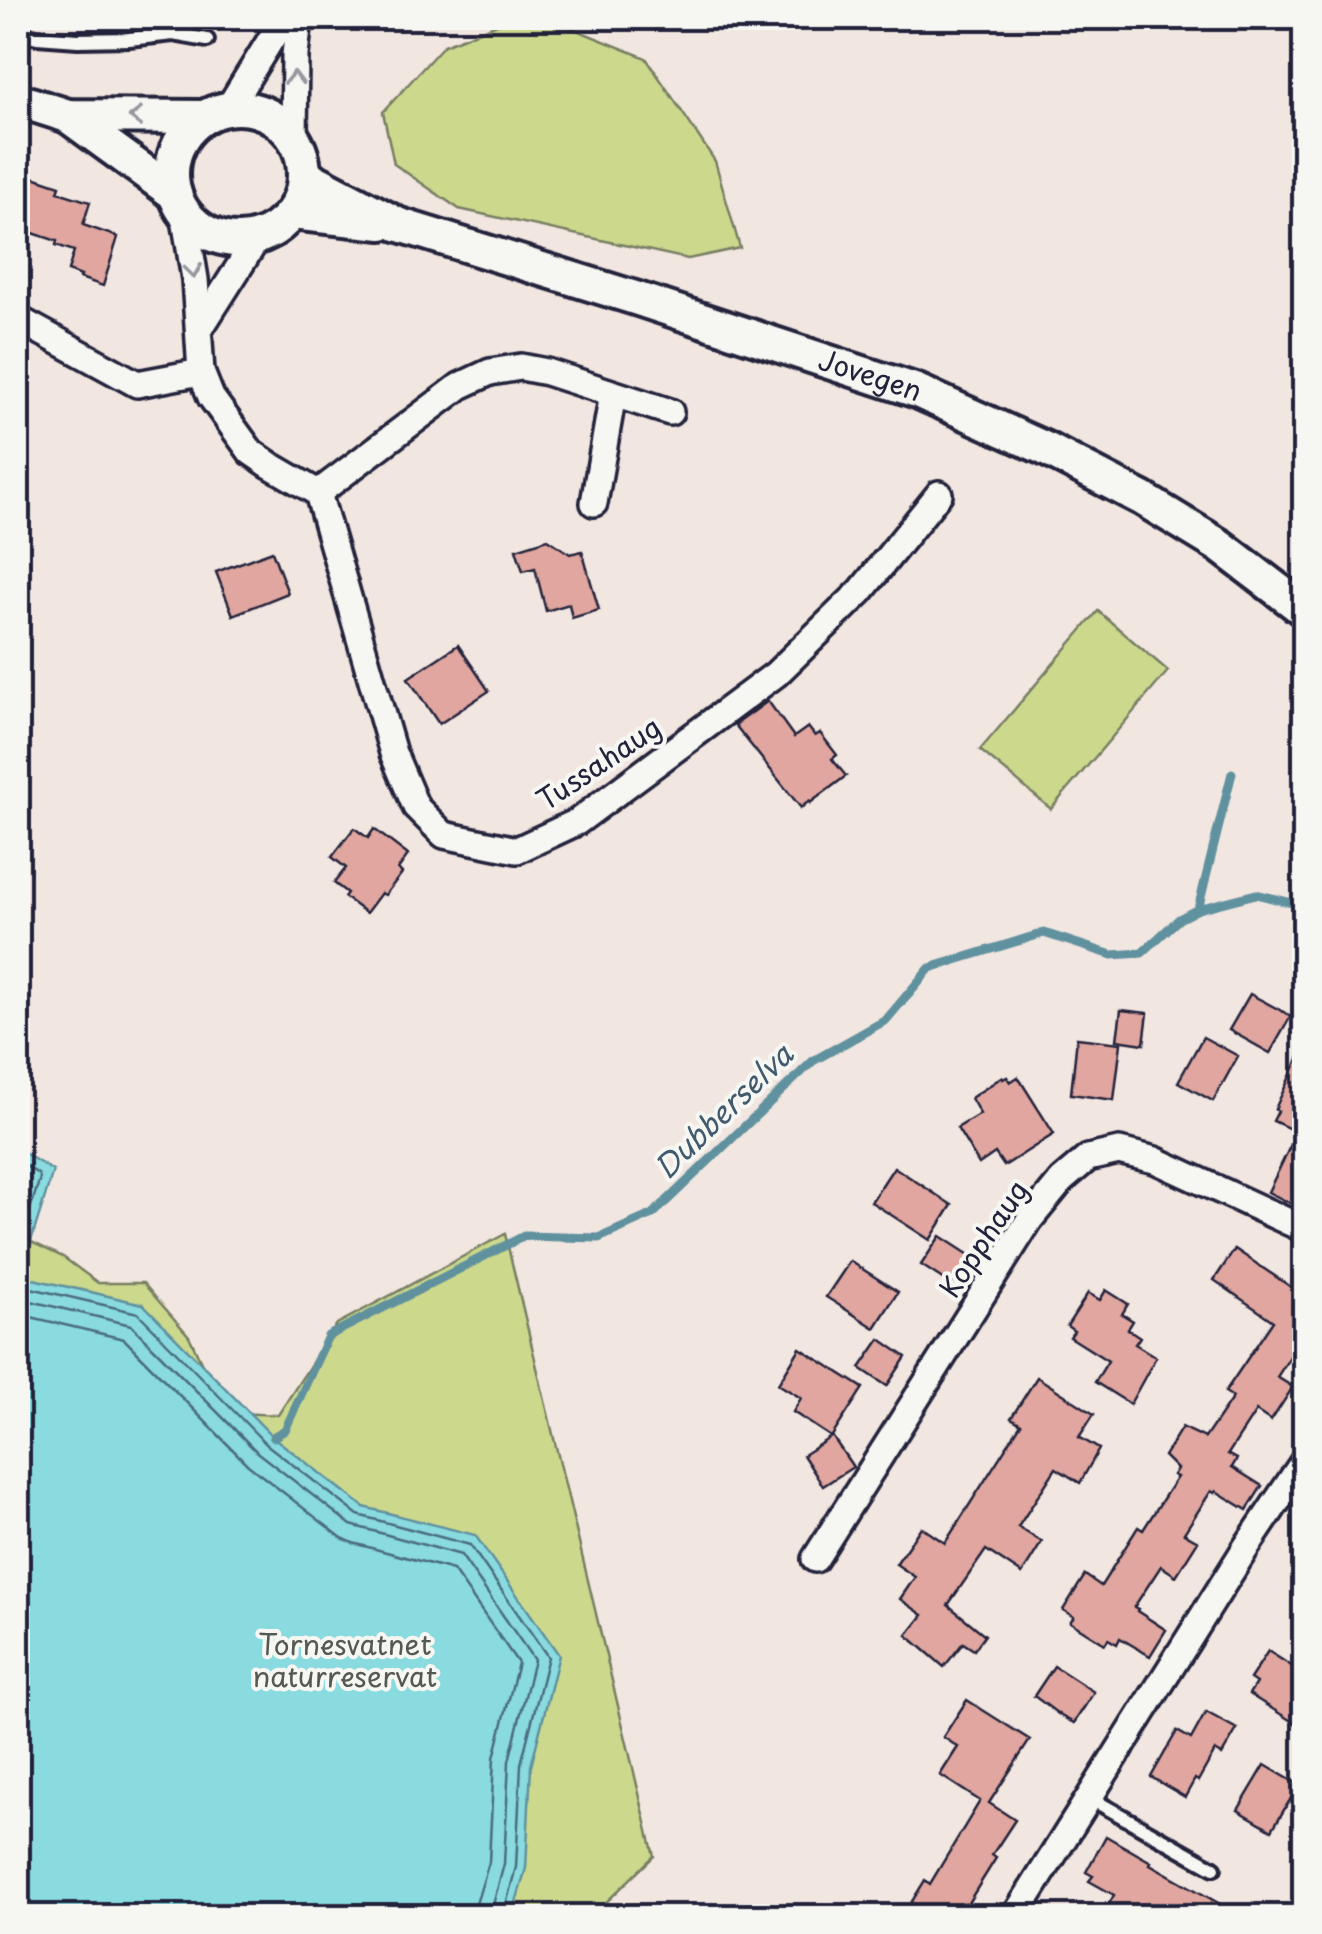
<svg xmlns="http://www.w3.org/2000/svg" width="1322" height="1934" font-family="'Playpen Sans',sans-serif">
<style>
.green{fill:#ccd98c;stroke:#777e64;stroke-width:2.5}
.water{fill:#89dbe0;stroke:#60919e;stroke-width:2.5}
.lines{fill:none;stroke-linecap:round;stroke-linejoin:round}
.shore{stroke:#4b6c7d;stroke-width:2.5}
.stream{stroke:#60919e;stroke-width:9}
.building{fill:#e0a69f;stroke:#22223b;stroke-width:2.5}
.service-casing{stroke:#22223b;stroke-width:20}
.minor-casing{stroke:#22223b;stroke-width:32}
.tertiary-casing{stroke:#22223b;stroke-width:40}
.service{stroke:#f6f6f2;stroke-width:12}
.minor{stroke:#f6f6f2;stroke-width:25}
.tertiary{stroke:#f6f6f2;stroke-width:32}
.oneway{stroke:#9797a0}
.labels{text-anchor:middle;stroke-width:8;stroke-linejoin:round;paint-order:stroke}
.street-label{font-size:28px;fill:#22223b;stroke:#f6f6f2}
.park-label{font-size:28px;fill:#555953;stroke:#f6f6f2}
.water-label{font-size:30px;font-style:italic;fill:#415a6d;stroke:#f6f6f2}
</style>
<rect width="100%" height="100%" fill="#f2e6e1"/>
<filter id="ink" filterUnits="userSpaceOnUse"><feTurbulence type="fractalNoise" baseFrequency=".01" numOctaves="2"/><feDisplacementMap in="SourceGraphic" scale="20" xChannelSelector="R" yChannelSelector="G"/><feConvolveMatrix kernelMatrix="1 2 1 2 8 2 1 2 1" color-interpolation-filters="sRGB"/></filter>
<g filter="url(#ink)">
<!-- green -->
<g class="green">
<path d="M512,18H547L646,58L715,161L740,248L688,259L459,209L394,164L383,112L444,45Z"/>
<path d="M1098,611L1168,671L1051,809L980,750Z"/>
<path d="M18,1233L19,1236L63,1257L98,1283H143L189,1336L210,1381L238,1413L278,1415L337,1324L505,1234L654,1856L592,1916H18Z"/>
</g>
<!-- water -->
<path class="water" d="M18,1149L53,1171L20,1276L143,1304L273,1437L364,1507L475,1535L559,1655L531,1766L526,1868L512,1916H18Z"/>
<g class="lines">
<!-- shore -->
<g class="shore">
<path d="M18,1161L38,1174L40,1178L18,1248"/>
<path d="M18,1285L138,1313L266,1444L358,1515L470,1545L548,1657L521,1764L516,1867L503,1916"/>
<path d="M18,1298L131,1325L258,1453L351,1525L461,1555L534,1660L509,1761L504,1864L490,1916"/>
<path d="M18,1314L124,1339L248,1465L342,1538L353,1543L453,1570L518,1663L494,1758L489,1862L476,1904L475,1916"/>
</g>
<!-- stream -->
<g class="stream">
<path d="M1198,909L1232,773"/>
<path d="M273,1437L285,1430L328,1336L524,1236L599,1238L653,1214L813,1061L886,1020L930,968L1044,933L1112,955L1142,953L1179,919L1198,909L1256,894L1304,906"/>
</g>
</g>
<!-- building -->
<g class="building">
<path d="M18,172L60,186L58,192L90,202L83,225L118,237L103,286L80,278L81,276L68,271L74,251L56,245L57,241L18,228Z"/>
<path d="M548,539L570,554L582,551L599,610L572,618L569,604L546,611L535,568L523,571L516,549Z"/>
<path d="M272,551L288,593L233,615L216,572Z"/>
<path d="M458,645L489,691L439,724L408,678Z"/>
<path d="M768,701L794,737L808,727L815,736L820,733L837,755L832,759L846,776L810,803L809,801L801,808L735,725Z"/>
<path d="M354,828L368,838L374,829L408,855L398,869L402,873L385,895L381,893L366,913L344,897L347,893L334,883L346,868L332,857Z"/>
<path d="M1250,994L1291,1016L1270,1053L1229,1030Z"/>
<path d="M1121,1010L1148,1013L1144,1044L1117,1040Z"/>
<path d="M1203,1037L1238,1056L1213,1101L1178,1082Z"/>
<path d="M1077,1038L1121,1043L1114,1100L1071,1094Z"/>
<path d="M1304,1046V1210L1268,1192L1297,1132L1273,1121L1278,1111L1275,1109Z"/>
<path d="M1002,1077L1003,1079L1007,1077L1010,1082L1018,1077L1054,1134L1004,1166L995,1153L979,1164L957,1128L980,1114L971,1098Z"/>
<path d="M894,1167L952,1205L930,1240L871,1202Z"/>
<path d="M940,1236L971,1256L952,1285L921,1265Z"/>
<path d="M1235,1249L1304,1296V1335L1277,1377L1293,1387L1271,1421L1256,1411L1228,1454L1237,1459L1232,1467L1262,1486L1247,1510L1216,1491L1214,1493L1211,1491L1184,1533L1198,1541L1176,1576L1161,1566L1134,1607L1138,1609L1137,1611L1166,1630L1150,1656L1120,1638L1117,1644L1108,1639L1105,1644L1070,1622L1074,1617L1063,1610L1085,1575L1101,1586L1138,1527L1143,1530L1177,1477L1173,1475L1177,1469L1164,1456L1182,1427L1205,1438L1233,1397L1225,1392L1273,1321L1214,1280Z"/>
<path d="M850,1261L898,1292L875,1328L826,1297Z"/>
<path d="M1106,1290L1128,1304L1122,1314L1133,1321L1128,1329L1140,1337L1135,1344L1156,1357L1130,1404L1095,1382L1108,1361L1070,1337L1074,1331L1067,1326L1088,1293L1100,1300Z"/>
<path d="M880,1339L906,1357L887,1386L860,1368Z"/>
<path d="M800,1348L863,1388L832,1436L853,1467L823,1486L803,1455L831,1437L793,1412L801,1398L778,1384Z"/>
<path d="M1037,1377L1094,1414L1079,1437L1099,1449L1080,1483L1056,1468L1018,1527L1042,1542L1022,1574L986,1550L948,1605L985,1635L974,1650L963,1643L944,1667L907,1635L923,1615L900,1599L915,1577L896,1564L921,1527L945,1543L1021,1424L1011,1418Z"/>
<path d="M1268,1651L1304,1674V1729L1249,1694L1256,1683L1250,1679Z"/>
<path d="M1054,1666L1094,1692L1074,1723L1061,1716L1034,1696Z"/>
<path d="M967,1700L1030,1740L989,1803L1015,1820L992,1855L996,1858L960,1916H903L925,1880L930,1884L980,1801L940,1775L958,1747L943,1737Z"/>
<path d="M1206,1712L1237,1729L1222,1755L1215,1751L1198,1781L1195,1779L1185,1797L1151,1777L1177,1731L1191,1739Z"/>
<path d="M1265,1765L1299,1785L1272,1830L1238,1810Z"/>
<path d="M1106,1836L1151,1862L1150,1864L1241,1916H1102L1114,1895L1089,1881L1093,1876L1086,1872Z"/>
</g>
<g class="lines">
<defs>
<g id="service">
<path d="M18,33L37,37L78,40L129,39L173,34L207,40"/>
<path d="M1088,1797L1214,1868"/>
</g>
<g id="minor">
<path d="M228,109L284,18"/>
<path d="M294,139L295,55L299,18"/>
<path d="M184,213L195,279L201,372L211,397L251,452L270,465L318,493L393,753L416,807L444,835L517,850L577,822L776,674L861,591L939,494"/>
<path d="M18,319L137,384L201,372"/>
<path d="M199,330L258,237"/>
<path d="M318,493L460,386L490,372L521,367L547,372L670,412"/>
<path d="M594,503L613,394"/>
<path d="M815,1559L1030,1219L1062,1180L1088,1158L1119,1151L1155,1160L1304,1229"/>
<path d="M1015,1916L1247,1546L1304,1461"/>
</g>
<g id="tertiary">
<path d="M18,100L68,116L204,117"/>
<circle cx="238" cy="174" r="66"/>
<path d="M68,116L175,194"/>
<path id="s1" d="M304,175L397,224L635,298L917,391L1046,449L1143,499L1220,546L1304,610"/>
<path d="M292,213L382,223"/>
</g>
</defs>
<!-- service casing -->
<use href="#service" class="service-casing"/>
<!-- minor casing -->
<use href="#minor" class="minor-casing"/>
<!-- tertiary casing -->
<use href="#tertiary" class="tertiary-casing"/>
<!-- service -->
<use href="#service" class="service"/>
<!-- minor -->
<use href="#minor" class="minor"/>
<!-- tertiary -->
<use href="#tertiary" class="tertiary"/>
</g>
<!-- one-way arrows -->
<defs><path id="oneway-chevron" d="M-2-3.5L2.5 0L-2 3.5" fill="none" stroke-width="1.6" stroke-linecap="round" stroke-linejoin="round" transform="scale(2.5)"/></defs>
<g class="oneway">
<use href="#oneway-chevron" transform="translate(294 78) rotate(-89)"/>
<use href="#oneway-chevron" transform="translate(136 117) rotate(-180)"/>
<use href="#oneway-chevron" transform="translate(193 271) rotate(82)"/>
</g>
</g>
<g class="labels">
<!-- street labels -->
<g class="street-label">
<text dy="10" stroke="none"><textPath href="#s1" startOffset="602">Jovegen</textPath></text>
<text transform="translate(599 764) rotate(-34)" y="10">Tussahaug</text>
<text transform="translate(984 1239) rotate(-56)" y="10">Kopphaug</text>
</g>
<!-- park labels -->
<g class="park-label">
<text x="345" y="1655">Tornesvatnet<tspan x="345" dy="32">naturreservat</tspan></text>
</g>
<!-- water labels -->
<g class="water-label">
<text transform="translate(724 1112) rotate(-44)" y="10">Dubberselva</text>
</g>
</g>
<!-- margin -->
<rect width="1322" height="1934" fill="none" stroke="#f6f6f2" stroke-width="60"/>
<rect x="30" y="30" width="1262" height="1874" fill="none" stroke="#22223b" stroke-width="4" filter="url(#ink)"/>
</svg>
